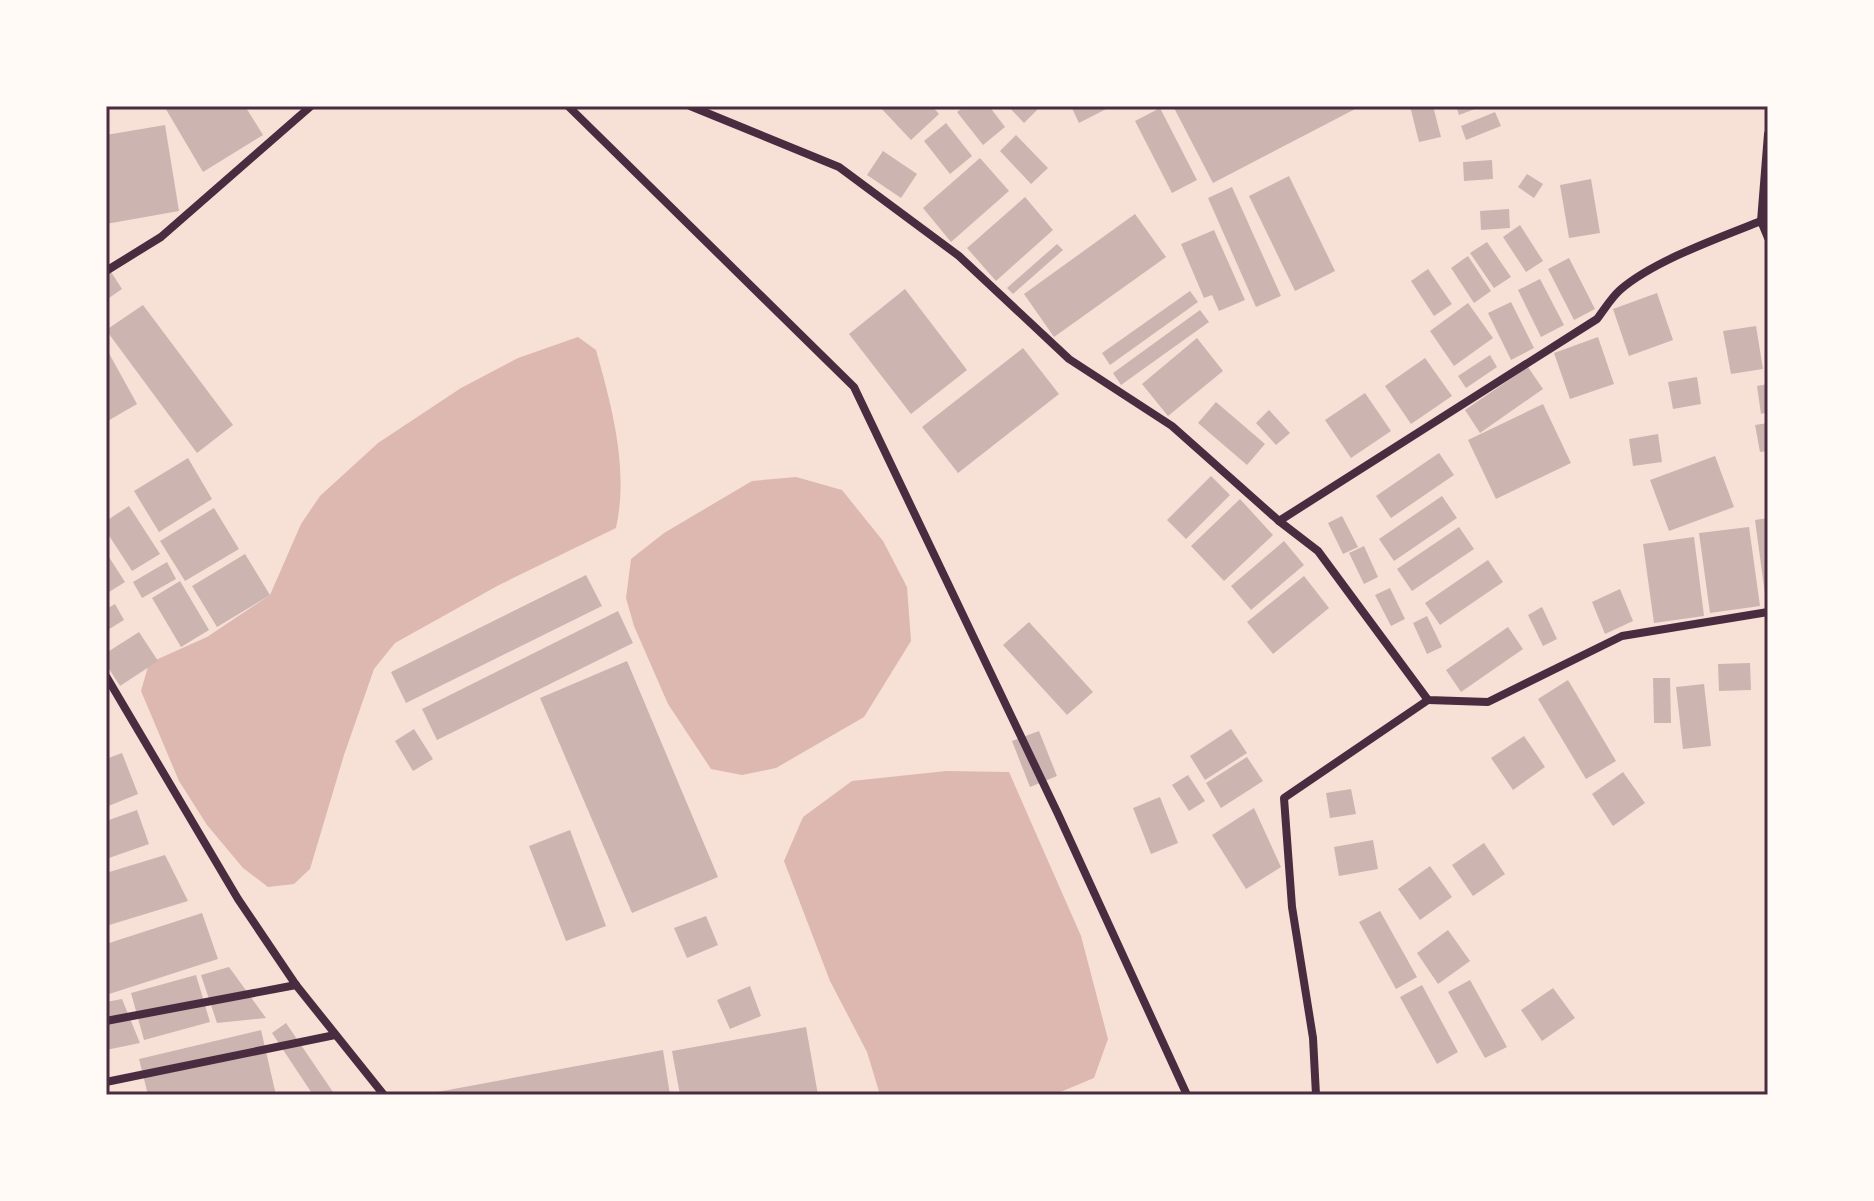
<svg xmlns="http://www.w3.org/2000/svg" width="1874" height="1201" font-family="'Libre Baskerville',serif">
<style>
.water{fill:#dcb8b0}
.building{fill:#ccb4b1}
.lines{fill:none;stroke-linecap:round;stroke-linejoin:round}
.minor{stroke:#4a2c40;stroke-width:8}
.neatline{fill:none;stroke:#4a2c40;stroke-width:3}
</style>
<rect width="100%" height="100%" fill="#f7e1d7"/>
<!-- water -->
<g class="water">
<path d="M578,337L596,350C612,407 629,469 616,528L499,585L395,643L374,669L344,755L310,869L294,884L268,887L243,868L207,825L179,781L141,691L149,663L207,637L270,595L301,524L320,496L378,443L461,388L518,358Z"/>
<path d="M796,477L842,490L883,541L907,587L911,641L864,717L776,768L742,775L711,769L668,704L634,626L626,598L631,559L664,533L752,481Z"/>
<path d="M946,771L1009,772L1081,936L1108,1039L1094,1078L1053,1095H880L867,1052L830,981L784,861L803,817L852,781Z"/>
</g>
<!-- building -->
<g class="building">
<path d="M164,106H245L263,135L203,172Z"/>
<path d="M879,106H932L939,114L911,140Z"/>
<path d="M965,106H989L1005,127L983,145L957,112Z"/>
<path d="M1008,106H1041L1024,123Z"/>
<path d="M1071,106H1112L1079,123Z"/>
<path d="M1173,106H1361L1213,183Z"/>
<path d="M1410,106H1433L1441,137L1419,142Z"/>
<path d="M1456,106H1483L1459,115Z"/>
<path d="M1160,108L1197,180L1172,193L1135,121Z"/>
<path d="M1495,112L1501,126L1466,140L1461,126Z"/>
<path d="M946,123L972,156L950,174L924,141Z"/>
<path d="M165,125L179,211L106,224V135Z"/>
<path d="M1016,135L1048,168L1031,184L1000,151Z"/>
<path d="M883,151L917,174L901,198L867,175Z"/>
<path d="M980,158L1009,191L951,242L923,208Z"/>
<path d="M1492,160L1493,179L1464,181L1463,162Z"/>
<path d="M1527,174L1543,184L1534,198L1518,187Z"/>
<path d="M1289,176L1335,271L1295,291L1249,196Z"/>
<path d="M1591,179L1600,233L1569,238L1560,185Z"/>
<path d="M1232,187L1281,296L1256,307L1208,198Z"/>
<path d="M1025,197L1053,230L996,281L967,248Z"/>
<path d="M1509,209L1510,228L1481,230L1480,211Z"/>
<path d="M1135,214L1166,257L1054,337L1024,294Z"/>
<path d="M1520,225L1543,261L1526,272L1503,237Z"/>
<path d="M1214,230L1245,300L1219,311L1212,295L1204,298L1181,244Z"/>
<path d="M1487,242L1511,277L1494,288L1470,253Z"/>
<path d="M1057,244L1063,250L1013,294L1007,288Z"/>
<path d="M1468,256L1491,291L1474,303L1451,268Z"/>
<path d="M1569,258L1595,309L1574,320L1548,269Z"/>
<path d="M106,264L122,289L106,300Z"/>
<path d="M1428,269L1452,304L1434,316L1411,281Z"/>
<path d="M1540,279L1564,325L1541,337L1518,290Z"/>
<path d="M905,289L967,370L911,414L849,334Z"/>
<path d="M1190,291L1198,302L1110,365L1102,353Z"/>
<path d="M1657,293L1673,340L1629,356L1613,309Z"/>
<path d="M1511,302L1534,348L1511,360L1488,313Z"/>
<path d="M1468,303L1493,338L1454,366L1430,331Z"/>
<path d="M143,305L233,425L197,453L106,330Z"/>
<path d="M1200,310L1209,322L1121,385L1113,373Z"/>
<path d="M1756,326L1763,369L1731,374L1723,331Z"/>
<path d="M1598,337L1614,384L1570,399L1554,353Z"/>
<path d="M1197,338L1223,371L1168,416L1142,384Z"/>
<path d="M106,348L137,404L106,422Z"/>
<path d="M1023,348L1059,394L958,473L922,427Z"/>
<path d="M1490,355L1497,367L1466,388L1458,376Z"/>
<path d="M1425,358L1452,396L1411,424L1385,386Z"/>
<path d="M1528,367L1543,389L1480,433L1465,410Z"/>
<path d="M1697,377L1701,404L1673,409L1668,382Z"/>
<path d="M1768,384V412L1761,414L1757,386Z"/>
<path d="M1365,393L1391,431L1351,458L1325,420Z"/>
<path d="M1216,402L1265,444L1247,465L1198,423Z"/>
<path d="M1543,404L1571,463L1496,499L1468,440Z"/>
<path d="M1269,410L1290,433L1276,445L1256,423Z"/>
<path d="M1768,423V451L1760,452L1755,425Z"/>
<path d="M1658,434L1662,462L1633,466L1629,439Z"/>
<path d="M1439,453L1454,475L1391,518L1376,496Z"/>
<path d="M1715,456L1734,507L1669,531L1650,480Z"/>
<path d="M188,458L212,499L159,532L134,491Z"/>
<path d="M1211,476L1230,495L1186,539L1167,520Z"/>
<path d="M1442,496L1457,518L1394,561L1379,539Z"/>
<path d="M1240,499L1273,535L1224,581L1191,546Z"/>
<path d="M129,506L160,554L132,571L106,531V521Z"/>
<path d="M214,508L239,549L185,581L160,541Z"/>
<path d="M1342,516L1358,547L1343,554L1328,523Z"/>
<path d="M1768,518V602H1766L1755,520Z"/>
<path d="M1459,527L1474,549L1412,591L1397,569Z"/>
<path d="M1749,527L1760,606L1710,613L1699,533Z"/>
<path d="M1694,537L1704,616L1654,623L1643,544Z"/>
<path d="M1284,541L1304,565L1251,610L1231,586Z"/>
<path d="M1364,546L1378,577L1364,584L1349,553Z"/>
<path d="M245,554L270,595L217,627L192,586Z"/>
<path d="M109,557L125,582L106,594V559Z"/>
<path d="M1488,560L1503,582L1440,625L1425,603Z"/>
<path d="M167,562L176,579L142,598L133,582Z"/>
<path d="M586,575L602,606L406,703L391,672Z"/>
<path d="M1304,576L1329,608L1273,654L1247,622Z"/>
<path d="M180,581L209,630L181,647L152,598Z"/>
<path d="M1390,588L1405,619L1391,626L1375,595Z"/>
<path d="M1620,589L1633,621L1605,634L1592,602Z"/>
<path d="M115,604L124,620L106,631V609Z"/>
<path d="M1542,607L1557,639L1543,646L1528,615Z"/>
<path d="M618,611L633,643L437,740L422,709Z"/>
<path d="M1427,616L1442,647L1427,654L1413,623Z"/>
<path d="M1029,622L1093,692L1067,715L1003,645Z"/>
<path d="M1508,627L1523,649L1461,692L1446,670Z"/>
<path d="M139,632L158,661L120,686L106,664V653Z"/>
<path d="M627,661L718,877L632,913L540,698Z"/>
<path d="M1750,663L1751,690L1719,691L1718,664Z"/>
<path d="M1653,678H1670L1671,723H1654Z"/>
<path d="M1568,680L1616,761L1586,779L1538,699Z"/>
<path d="M1704,684L1711,746L1683,749L1676,687Z"/>
<path d="M414,729L433,759L413,771L395,741Z"/>
<path d="M1231,729L1247,753L1205,780L1190,756Z"/>
<path d="M1039,731L1057,776L1030,787L1012,741Z"/>
<path d="M1524,736L1545,767L1513,790L1491,758Z"/>
<path d="M122,753L138,794L106,807V759Z"/>
<path d="M1247,757L1263,781L1221,808L1206,783Z"/>
<path d="M1623,772L1645,803L1613,826L1592,794Z"/>
<path d="M1188,775L1205,801L1189,811L1172,785Z"/>
<path d="M1351,789L1356,814L1330,818L1326,793Z"/>
<path d="M1160,797L1178,843L1151,854L1133,808Z"/>
<path d="M1254,808L1281,867L1246,889L1212,835Z"/>
<path d="M137,810L149,844L106,859V821Z"/>
<path d="M570,830L606,926L566,941L529,846Z"/>
<path d="M1373,840L1378,869L1339,876L1334,847Z"/>
<path d="M1484,843L1505,874L1473,896L1452,865Z"/>
<path d="M165,855L188,901L106,926V873Z"/>
<path d="M1430,866L1452,897L1420,920L1398,889Z"/>
<path d="M1380,911L1417,977L1396,989L1359,922Z"/>
<path d="M202,913L218,959L106,995V944Z"/>
<path d="M706,916L718,945L687,958L674,928Z"/>
<path d="M1448,930L1470,961L1438,984L1417,953Z"/>
<path d="M229,967L266,1018L217,1023L201,975Z"/>
<path d="M196,975L210,1022L144,1040L131,993Z"/>
<path d="M1470,980L1507,1047L1485,1058L1448,992Z"/>
<path d="M1422,985L1458,1052L1437,1064L1400,997Z"/>
<path d="M750,986L761,1016L730,1029L717,1000Z"/>
<path d="M1553,988L1575,1018L1542,1041L1521,1010Z"/>
<path d="M122,999L140,1043L106,1050V1002Z"/>
<path d="M286,1023L335,1095H313L272,1033Z"/>
<path d="M806,1027L818,1095H680L672,1051Z"/>
<path d="M261,1030L276,1095H148L139,1059Z"/>
<path d="M663,1050L670,1095H432V1093Z"/>
</g>
<g class="lines">
<!-- minor -->
<g class="minor">
<path d="M568,106L854,387L1058,814L1187,1095"/>
<path d="M690,106L839,167L959,256L1069,359L1172,426L1279,521L1318,551L1428,700L1488,702L1622,636L1768,612"/>
<path d="M1768,134L1761,221L1768,238"/>
<path d="M106,271L161,237L311,106"/>
<path d="M1279,521L1597,319C1604,310 1611,298 1620,290C1653,261 1721,237 1761,221"/>
<path d="M106,676L238,899L296,985L384,1095"/>
<path d="M106,1021L296,985"/>
<path d="M106,1082L335,1035"/>
<path d="M1316,1095L1313,1038L1292,907L1284,798L1428,700"/>
</g>
</g>
<!-- border -->
<rect width="1874" height="1201" fill="none" stroke="#fffaf5" stroke-width="216"/>
<rect x="108" y="108" width="1658" height="985" class="neatline"/>
</svg>
